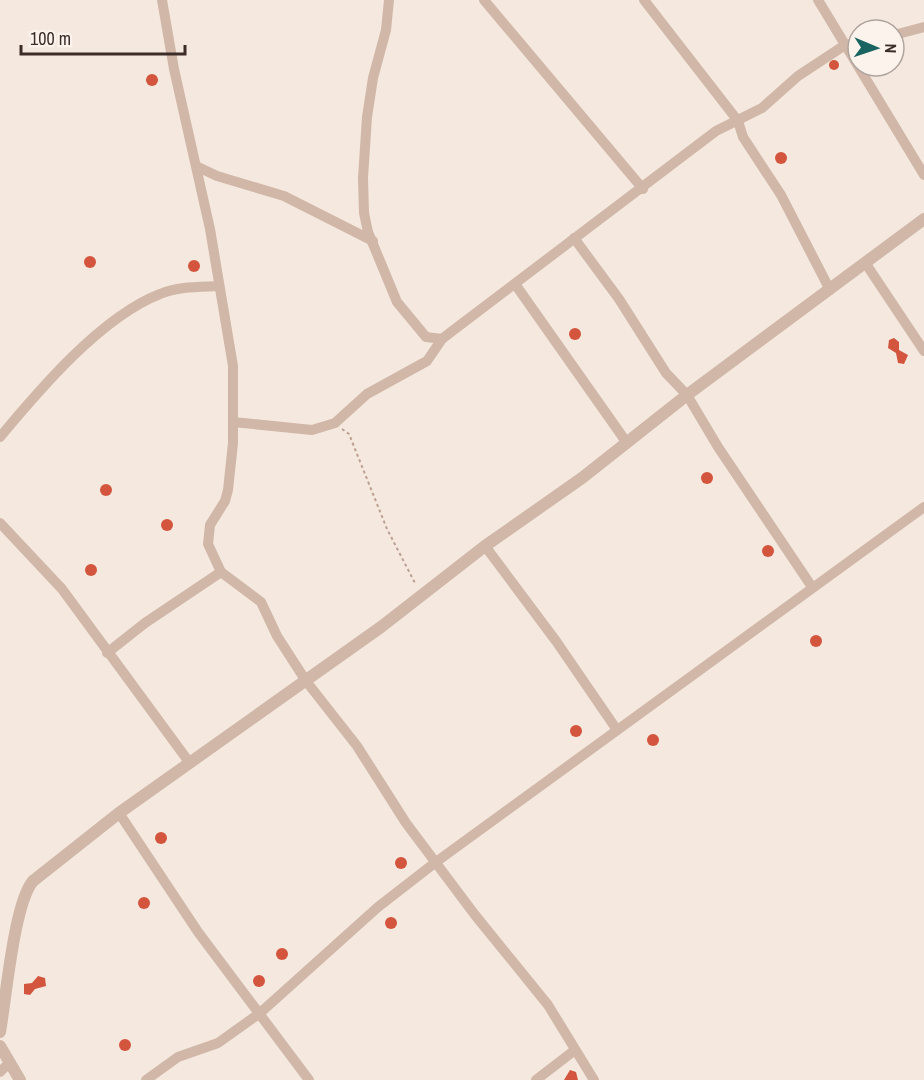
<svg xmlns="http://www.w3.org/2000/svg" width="924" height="1080" font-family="'Archivo Narrow',sans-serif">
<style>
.building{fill:#d3553e}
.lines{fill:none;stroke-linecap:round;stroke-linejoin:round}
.path{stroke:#bca092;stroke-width:2;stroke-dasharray:3 3;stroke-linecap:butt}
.minor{stroke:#d0b7a8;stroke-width:10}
.tertiary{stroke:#d0b7a8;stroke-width:12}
</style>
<rect width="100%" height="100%" fill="#f5e8de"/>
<!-- building -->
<g class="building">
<circle cx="834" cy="65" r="5"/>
<circle cx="152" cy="80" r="6"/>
<circle cx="781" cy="158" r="6"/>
<circle cx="90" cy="262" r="6"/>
<circle cx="194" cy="266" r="6"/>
<circle cx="575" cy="334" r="6"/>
<path d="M894,338L899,342V350L908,355L904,364L898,363L896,353L888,348L889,340Z"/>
<circle cx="707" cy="478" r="6"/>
<circle cx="106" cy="490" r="6"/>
<circle cx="167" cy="525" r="6"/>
<circle cx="768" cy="551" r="6"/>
<circle cx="91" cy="570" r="6"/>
<circle cx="816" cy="641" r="6"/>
<circle cx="576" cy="731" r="6"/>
<circle cx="653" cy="740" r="6"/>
<circle cx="161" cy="838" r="6"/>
<circle cx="401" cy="863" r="6"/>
<circle cx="144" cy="903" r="6"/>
<circle cx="391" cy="923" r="6"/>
<circle cx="282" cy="954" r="6"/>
<circle cx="259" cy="981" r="6"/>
<path d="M38,976L45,978L46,986L35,989L30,995L24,994V984L32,983Z"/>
<circle cx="125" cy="1045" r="6"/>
<path d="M570,1070L576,1072L578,1080H564Z"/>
</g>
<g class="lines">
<!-- path -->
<path class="path" d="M342,429L349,434L387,529L416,585"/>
<!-- minor -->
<g class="minor">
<path d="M162,0L174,69L210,229L233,366V443L228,490L225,501L210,525L208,544L221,572L261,602L277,636L306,681L357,746L406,823L475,915L548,1005L594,1080"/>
<path d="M389,0L386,30L373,78L367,117L363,178L364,213L368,232L397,302L426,337L442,339"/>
<path d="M484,0L643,189"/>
<path d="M644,0L738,121L743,137L781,195L830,290"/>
<path d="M818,0L924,175"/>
<path d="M894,35L924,27"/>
<path d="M198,167L217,176L284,196L373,241"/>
<path d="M574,238L619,299L666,373L687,395L718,447L812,587"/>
<path d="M866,264L924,351"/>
<path d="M515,284L627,443"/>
<path d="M233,422L312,430L335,423L367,394L427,361L442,339L451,332L716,131L762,108L798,76L845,45L858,43"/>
<path d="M0,437C40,389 101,317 160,294C179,286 200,287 219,286"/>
<path d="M0,523L62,589L189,762"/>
<path d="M485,546L556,641L617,730"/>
<path d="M107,653L145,623L221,572"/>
<path d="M119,813L198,932L309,1080"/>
<path d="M0,1072L9,1063"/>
<path d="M146,1080L178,1057L218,1043L260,1013L378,907L436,862L924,507"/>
<path d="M536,1080L575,1050"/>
</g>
<!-- tertiary -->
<g class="tertiary">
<path d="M0,1032C6,999 14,903 33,881L119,813L381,627L485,546L582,478L687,395L924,219"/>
<path d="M0,1046L20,1080"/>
</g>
</g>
<!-- north arrow -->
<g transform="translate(876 48) rotate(92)"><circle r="28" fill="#fcf3ec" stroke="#afa49e" stroke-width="1.5"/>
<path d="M0-4.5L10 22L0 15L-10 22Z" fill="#196361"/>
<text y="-9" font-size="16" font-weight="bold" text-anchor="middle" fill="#3c2d29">N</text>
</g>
<!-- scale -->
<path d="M21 45v9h164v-9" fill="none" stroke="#3c2d29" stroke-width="3"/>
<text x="30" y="45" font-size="18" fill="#3c2d29" stroke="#fcf3ec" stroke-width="4.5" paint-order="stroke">100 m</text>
</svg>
